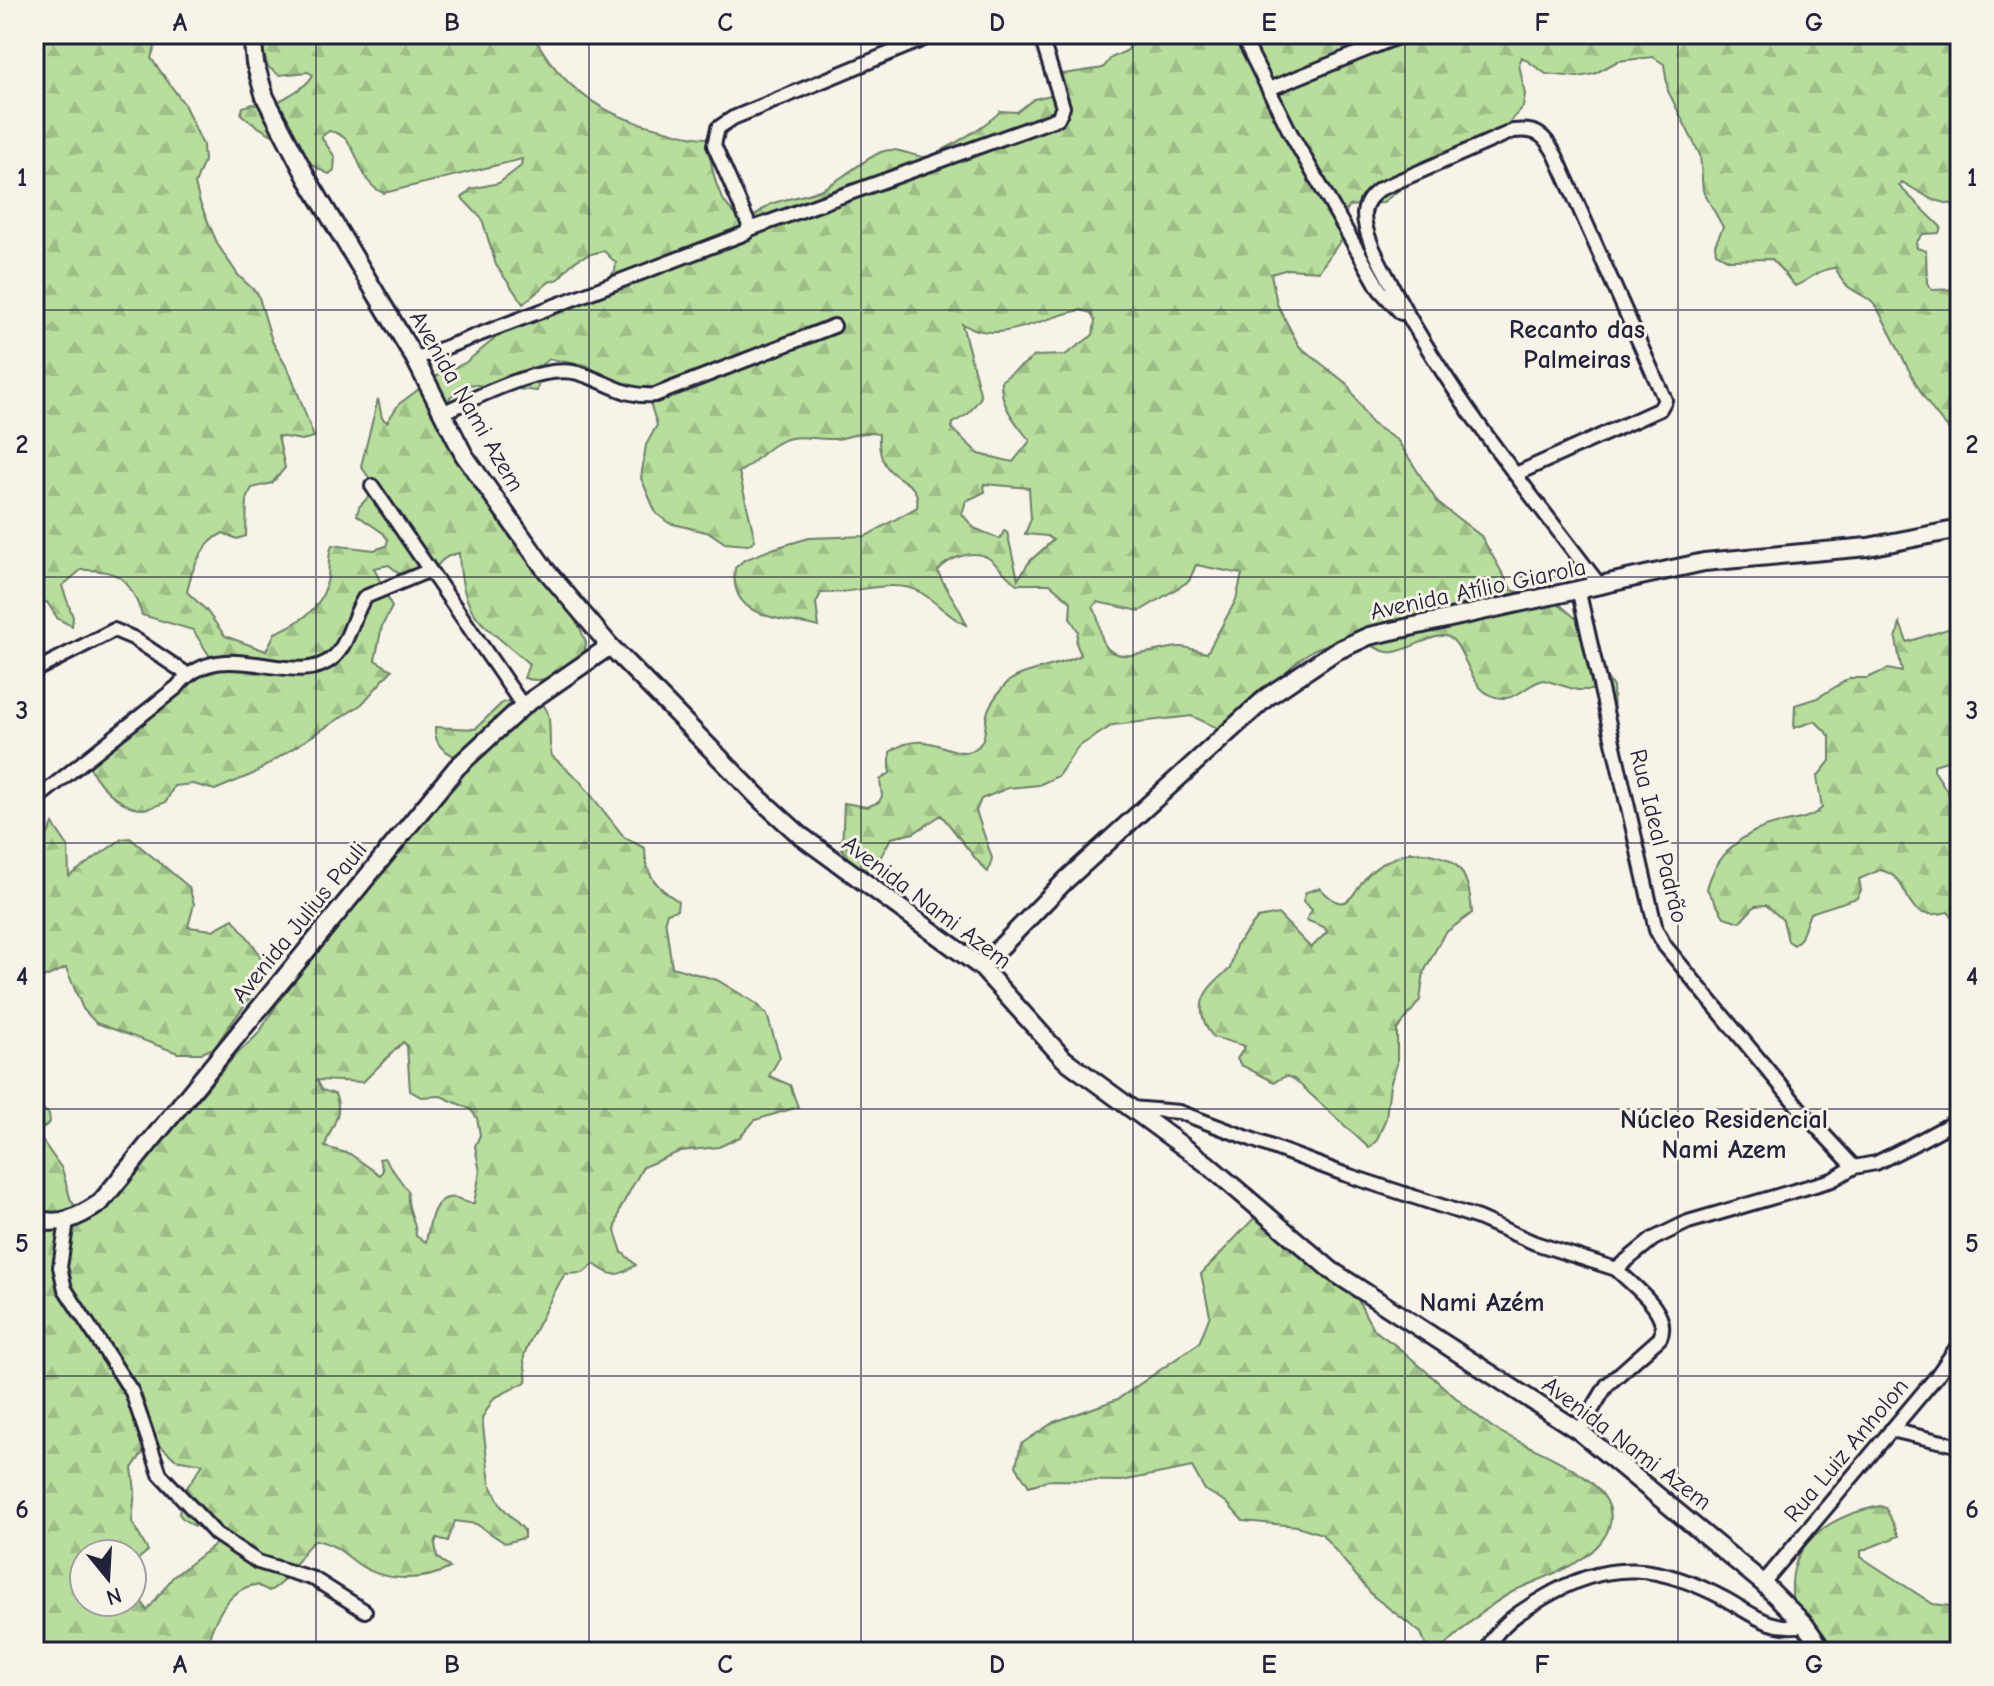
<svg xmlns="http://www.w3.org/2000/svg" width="1994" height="1686" font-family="'Comic Neue',sans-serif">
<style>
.forest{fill:url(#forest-firs);stroke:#6c806a;stroke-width:2;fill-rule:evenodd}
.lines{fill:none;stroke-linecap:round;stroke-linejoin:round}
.street-casing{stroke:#22223b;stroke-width:18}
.secondary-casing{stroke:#22223b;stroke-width:22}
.street{stroke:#f7f3e8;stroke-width:12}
.secondary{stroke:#f7f3e8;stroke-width:16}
.grid{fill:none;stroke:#22223b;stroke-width:2;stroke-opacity:0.55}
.labels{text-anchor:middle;stroke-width:6;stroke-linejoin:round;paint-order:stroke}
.street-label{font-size:24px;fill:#22223b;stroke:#f7f3e8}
.neighbourhood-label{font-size:26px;font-weight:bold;fill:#22223b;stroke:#f7f3e8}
.neatline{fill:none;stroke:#22223b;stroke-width:3}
.grid-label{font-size:26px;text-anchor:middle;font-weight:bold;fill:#22223b}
</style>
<defs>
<pattern id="forest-firs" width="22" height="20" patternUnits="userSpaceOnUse" patternTransform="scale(2)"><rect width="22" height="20" fill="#b7de9a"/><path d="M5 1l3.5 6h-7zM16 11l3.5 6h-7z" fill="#9dbe86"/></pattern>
</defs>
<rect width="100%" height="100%" fill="#f7f3e8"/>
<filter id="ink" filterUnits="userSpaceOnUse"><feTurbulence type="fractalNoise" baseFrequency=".0125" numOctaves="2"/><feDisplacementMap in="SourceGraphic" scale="16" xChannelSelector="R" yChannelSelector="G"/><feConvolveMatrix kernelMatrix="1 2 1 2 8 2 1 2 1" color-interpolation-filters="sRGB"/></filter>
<g filter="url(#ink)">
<!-- forest -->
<g class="forest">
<path d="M34,34H160L151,58L184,104L203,145L204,161L195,184L200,203L218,245L238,275L258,294L272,341L291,375L314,437L302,440L278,436L285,468L272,483L252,488L247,497L246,536L237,539L223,533C202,543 191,570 187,592L206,610L225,636L266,651L275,633C299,623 321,610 327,582C330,570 327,557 332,545L374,550L386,546L388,540L383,533L357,515L359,507L372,493V482L361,466L378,399L382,418L387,422L399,404L438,375L465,363L514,323L575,290L608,279L615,271L616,263L604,251C582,255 572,260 559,279L549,282L523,304L496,265L482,219L462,198L471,189L499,183L521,166L522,159L384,193C353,182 363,136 329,131L321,137L335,157L334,170L329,174C311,167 301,154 286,143C270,132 255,128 241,114L243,107L253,104L270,108C284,96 304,91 313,75L308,72L279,75L268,67L258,34H533C559,85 602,116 658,128C676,132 688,138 707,138C712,170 716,207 747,222C754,217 763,208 771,204C788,197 807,197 824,188C844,178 861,161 881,152C896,146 909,155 923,157C935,158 993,121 1000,111L1017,112L1034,99L1063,92L1055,78L1057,75L1103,68L1111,58L1128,50L1133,34H1960V206L1933,200L1902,182L1899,186L1941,227L1939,233L1923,234L1916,243L1917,248L1926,251L1927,283L1932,290L1960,289V440C1918,403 1905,357 1878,310C1867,290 1844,295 1836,268C1822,267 1808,281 1795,286L1772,259L1729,260L1716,253L1715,245L1723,227L1703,191L1700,155L1668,91L1664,64L1653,57L1618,61L1594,74L1578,77L1546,74L1522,57L1519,64L1525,94L1523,107L1498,135L1419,175L1382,203L1349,206L1345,214L1349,236L1339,243L1319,271L1288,269L1271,274L1277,304L1299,346L1347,384L1371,423L1398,441L1438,503L1481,536L1512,590L1560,605L1579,621L1596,661L1613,687L1614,718L1595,690H1577L1544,680C1530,682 1520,697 1506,698C1467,701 1468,642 1446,636C1436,633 1408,650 1394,652C1379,654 1370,640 1354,641C1342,641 1324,644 1313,650C1288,665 1254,705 1232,726L1217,728L1192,716L1113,725L1078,747L1058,776L1039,785L1008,788L981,799L976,811L992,858L988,872C981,868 951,826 941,815L914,833L891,838C883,853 876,871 858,873L842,849L844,803L867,807L879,802L882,796L880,780L890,773V752C929,724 954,764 976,748C989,739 983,721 989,708C992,701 1001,689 1007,683C1020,670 1061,666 1081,655L1076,643L1078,631L1070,618L1071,602L1050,584H1017C1006,577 997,563 987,557C971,549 947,559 938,571C945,591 960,604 966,625C948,617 937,602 920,592C892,577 852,595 821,593L816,603L819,627C785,617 728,622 735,568L744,560L775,548L809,538L866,536L917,507C923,472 876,489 879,434C853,430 849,440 830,439C809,439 794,432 774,445C761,453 753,465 739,472L755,540L748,545L725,543L710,533L669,523L656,513L641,478L646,445L657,425L646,390L615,383L586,365L550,359L542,364L537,391L466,384L450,397L447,420L580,628L586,643L584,656C566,669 548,686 524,678L529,664C483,622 462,621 459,553C444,556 437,562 433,577L420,582L401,575L389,565L374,568L392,607L382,626L375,660L392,670L362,704L253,774L215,790L193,784L174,786L166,802C156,806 145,811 135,808C114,802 82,772 88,748L115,730L132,713L167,702L198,672L214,663L193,630L142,615C130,579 119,569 81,570L62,586L73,617L72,626L58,619L47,602L37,603L34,609ZM1081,310L1091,313L1095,321L1093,335L1065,355L1035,356L1001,381C1000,406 1016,423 1030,441L1013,462L979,454L952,429L953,423L968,414L981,397L962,324C1000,346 1041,317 1081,310ZM984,484L1029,488L1031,519L1025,534L1047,536L1053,540L1030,561L1018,579L1007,532L1004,531L1000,539L974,528L962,514L966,501L985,492ZM1196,565L1242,574L1236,600L1207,653C1199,651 1190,648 1182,647C1164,645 1115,669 1104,643C1098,631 1101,619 1093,607L1097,602L1140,611L1189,581Z"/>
<path d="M1900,623L1907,642L1960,625V757L1934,765V770L1960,812V927L1948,912C1896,925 1917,878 1880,870L1859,879L1861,890L1857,898L1810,913L1801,938L1794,945L1788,941L1783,920L1766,905L1755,906L1740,922L1724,917L1707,889C1715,856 1743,831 1776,824C1794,820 1809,820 1822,808L1817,777L1830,761V736L1815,721L1794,728L1795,705L1817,698L1850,678H1867L1888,669L1902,672L1896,639Z"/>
<path d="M527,696C560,704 545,733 552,756L579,780L625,838L645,848C645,875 656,887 678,901L677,910L667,913L665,919L672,967L717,980L757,1004L767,1015L780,1057L769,1076L790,1085L798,1107L755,1120L740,1137L719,1147L681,1151L643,1167L620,1209L615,1231L622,1252L636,1265C618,1277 612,1278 594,1264L583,1273L565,1274C558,1284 526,1347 524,1356C523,1366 528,1372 526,1382L494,1398L482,1418L490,1483L501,1506L524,1530V1538L505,1543L476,1524L455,1521L448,1541L437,1538L435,1543L437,1557L450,1568C423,1582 384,1582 358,1564C342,1552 335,1544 315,1540C295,1556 292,1580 269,1591L257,1585C229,1586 208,1627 207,1652H34V1102L49,1114L50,1122L37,1133L62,1169L71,1201L77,1208L116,1192L129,1182L232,1059L259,1033L288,986L399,847L460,781V759C446,752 434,747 435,727L475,729L502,703ZM403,1042L407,1046L410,1091L421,1097L441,1096L470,1109L477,1118L480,1135L475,1146L480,1172L474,1203C466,1204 464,1200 456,1198C432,1193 429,1227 426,1242L416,1236C416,1218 406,1211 408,1191L384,1158L379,1159L383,1170L380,1175L350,1154L325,1147C329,1127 345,1116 335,1094L322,1090L317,1080L363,1082ZM153,1439L175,1459L203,1464L182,1495L179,1514C189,1529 209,1526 218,1542L173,1577L147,1611L135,1588L137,1560L148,1551L132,1522L135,1491L132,1468ZM84,1554H132V1602H84Z"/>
<path d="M53,824L68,846L69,876L122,839L130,838L189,887L194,904L188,927L213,930L233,919C241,930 253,942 259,954C273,984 227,1021 216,1047L202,1053H178L96,1023L83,1009L66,968L34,982V851L45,840Z"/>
<path d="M1411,852C1457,854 1469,869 1472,913L1444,934L1424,972L1420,1000L1397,1030V1064L1390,1085L1386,1118L1377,1140L1369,1148L1294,1079L1286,1076L1274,1082L1241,1065L1237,1059L1245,1046L1213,1037C1191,1007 1203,989 1230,969L1236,945L1258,918L1278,914L1311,948L1327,932L1324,927L1306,920L1312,910L1303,901L1306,892L1320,888C1350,921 1351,890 1371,872C1383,861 1396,857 1411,852Z"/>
<path d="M1257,1215C1286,1235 1322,1253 1347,1277C1354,1285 1362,1315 1375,1330C1382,1337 1392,1342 1399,1348C1431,1374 1459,1403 1492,1427C1522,1448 1638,1481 1605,1536C1588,1565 1542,1577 1514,1591C1486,1606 1461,1630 1439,1652H1429L1421,1633L1373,1596L1322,1534L1297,1526L1243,1521L1226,1502L1205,1490L1192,1467L1122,1481L1049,1480L1029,1486L1016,1466L1021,1444L1054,1422L1118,1399L1199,1343L1210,1315L1201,1274Z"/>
<path d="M1880,1506L1886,1508L1899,1536L1861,1551V1557L1933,1604L1951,1606L1960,1611V1634L1949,1652H1829C1818,1638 1802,1623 1794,1607C1791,1601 1792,1590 1792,1583C1794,1535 1840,1514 1880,1506Z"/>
</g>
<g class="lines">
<defs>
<g id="street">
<path d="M1241,34L1291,134L1380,290L1401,313"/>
<path d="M1269,89L1405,34"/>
<path d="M750,229L1058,118L1063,107L1040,34"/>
<path d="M415,359L746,233L749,225L714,145L718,128L733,118L936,34"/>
<path d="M442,413C476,398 541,363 578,373C607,381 624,398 655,395L834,326"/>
<path d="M1516,474L1660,409L1665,400L1556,156C1545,135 1537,128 1513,131L1380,189C1371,196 1365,202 1364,214C1364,234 1378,259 1387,276C1444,389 1525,486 1601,587"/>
<path d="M372,486L523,706"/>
<path d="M1579,593L1656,930L1665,946L1801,1110L1854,1167"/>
<path d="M34,671L114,630L133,638L187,674"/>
<path d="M34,801L177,687C222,630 294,693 334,657C349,643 353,614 365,597L428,571"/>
<path d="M1131,1108L1179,1112L1344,1174L1478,1218L1535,1243L1616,1269"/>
<path d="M67,1221L60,1267L65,1289L132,1392L160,1474L216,1534L258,1562L314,1579L365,1611"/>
<path d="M1891,1430L1960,1446"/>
<path d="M1579,1431L1607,1385L1660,1338C1672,1312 1632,1285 1616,1269L1653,1239L1688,1222L1832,1180L1854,1167L1876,1163L1908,1147L1960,1119"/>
<path d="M1763,1583L1936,1377L1960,1343"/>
<path d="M1487,1652C1494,1627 1521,1611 1543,1598C1609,1558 1660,1564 1727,1600C1755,1616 1771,1631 1805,1625"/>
</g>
<g id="secondary">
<path d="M252,34L255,63L265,97L307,178L415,359L464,455L545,569L610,646L761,800L801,836L981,967L1064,1059L1207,1164L1332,1271L1579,1431L1763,1583L1805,1625L1824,1652"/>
<path d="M981,967L1066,880L1267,697L1334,652L1369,636L1704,562L1868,547L1960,529"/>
<path d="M34,1218C58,1228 79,1217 100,1203L457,767L523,706L610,646"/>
</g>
</defs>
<!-- street casing -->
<use href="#street" class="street-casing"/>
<!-- secondary casing -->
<use href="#secondary" class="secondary-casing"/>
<!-- street -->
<use href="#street" class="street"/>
<!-- secondary -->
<use href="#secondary" class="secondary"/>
</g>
</g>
<!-- grid -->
<path class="grid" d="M316,34V1652M589,34V1652M861,34V1652M1133,34V1652M1405,34V1652M1678,34V1652M34,310H1960M34,577H1960M34,843H1960M34,1109H1960M34,1376H1960"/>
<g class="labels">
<!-- street labels -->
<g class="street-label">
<text transform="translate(467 401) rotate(60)" y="8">Avenida Nami Azem</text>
<text transform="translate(1478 589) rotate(-12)" y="8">Avenida Atílio Giarola</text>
<text transform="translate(1659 836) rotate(76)" y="8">Rua Ideal Padrão</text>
<text transform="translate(927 902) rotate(37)" y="8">Avenida Nami Azem</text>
<text transform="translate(299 922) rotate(-51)" y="8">Avenida Julius Pauli</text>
<text transform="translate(1627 1443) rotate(37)" y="8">Avenida Nami Azem</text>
<text transform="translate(1846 1450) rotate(-50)" y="8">Rua Luiz Anholon</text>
</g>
<!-- neighbourhood labels -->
<g class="neighbourhood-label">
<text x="1577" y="338">Recanto das<tspan x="1577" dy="30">Palmeiras</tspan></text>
<text x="1724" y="1128">Núcleo Residencial<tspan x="1724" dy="30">Nami Azem</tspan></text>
<text x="1482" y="1311">Nami Azém</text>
</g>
</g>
<!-- margin -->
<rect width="1994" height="1686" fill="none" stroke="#f7f3e8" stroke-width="88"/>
<!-- north arrow -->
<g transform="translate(108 1578) rotate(162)"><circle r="38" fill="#f7f3e8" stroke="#a29fa3" stroke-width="2"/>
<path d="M0-6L14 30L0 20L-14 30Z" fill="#22223b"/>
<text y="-12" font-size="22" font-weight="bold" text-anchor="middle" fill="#22223b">N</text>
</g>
<rect x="44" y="44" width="1906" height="1598" class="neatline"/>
<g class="grid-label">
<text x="180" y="31">A</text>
<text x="452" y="31">B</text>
<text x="725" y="31">C</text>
<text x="997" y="31">D</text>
<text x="1269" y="31">E</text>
<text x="1542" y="31">F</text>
<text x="1814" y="31">G</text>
<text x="22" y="186">1</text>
<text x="1972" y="186">1</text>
<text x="22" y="453">2</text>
<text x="1972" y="453">2</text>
<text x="22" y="719">3</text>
<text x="1972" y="719">3</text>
<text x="22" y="985">4</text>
<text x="1972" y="985">4</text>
<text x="22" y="1252">5</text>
<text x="1972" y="1252">5</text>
<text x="22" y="1518">6</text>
<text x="1972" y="1518">6</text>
<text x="180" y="1673">A</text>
<text x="452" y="1673">B</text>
<text x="725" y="1673">C</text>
<text x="997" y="1673">D</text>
<text x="1269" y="1673">E</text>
<text x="1542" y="1673">F</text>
<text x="1814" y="1673">G</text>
</g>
</svg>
